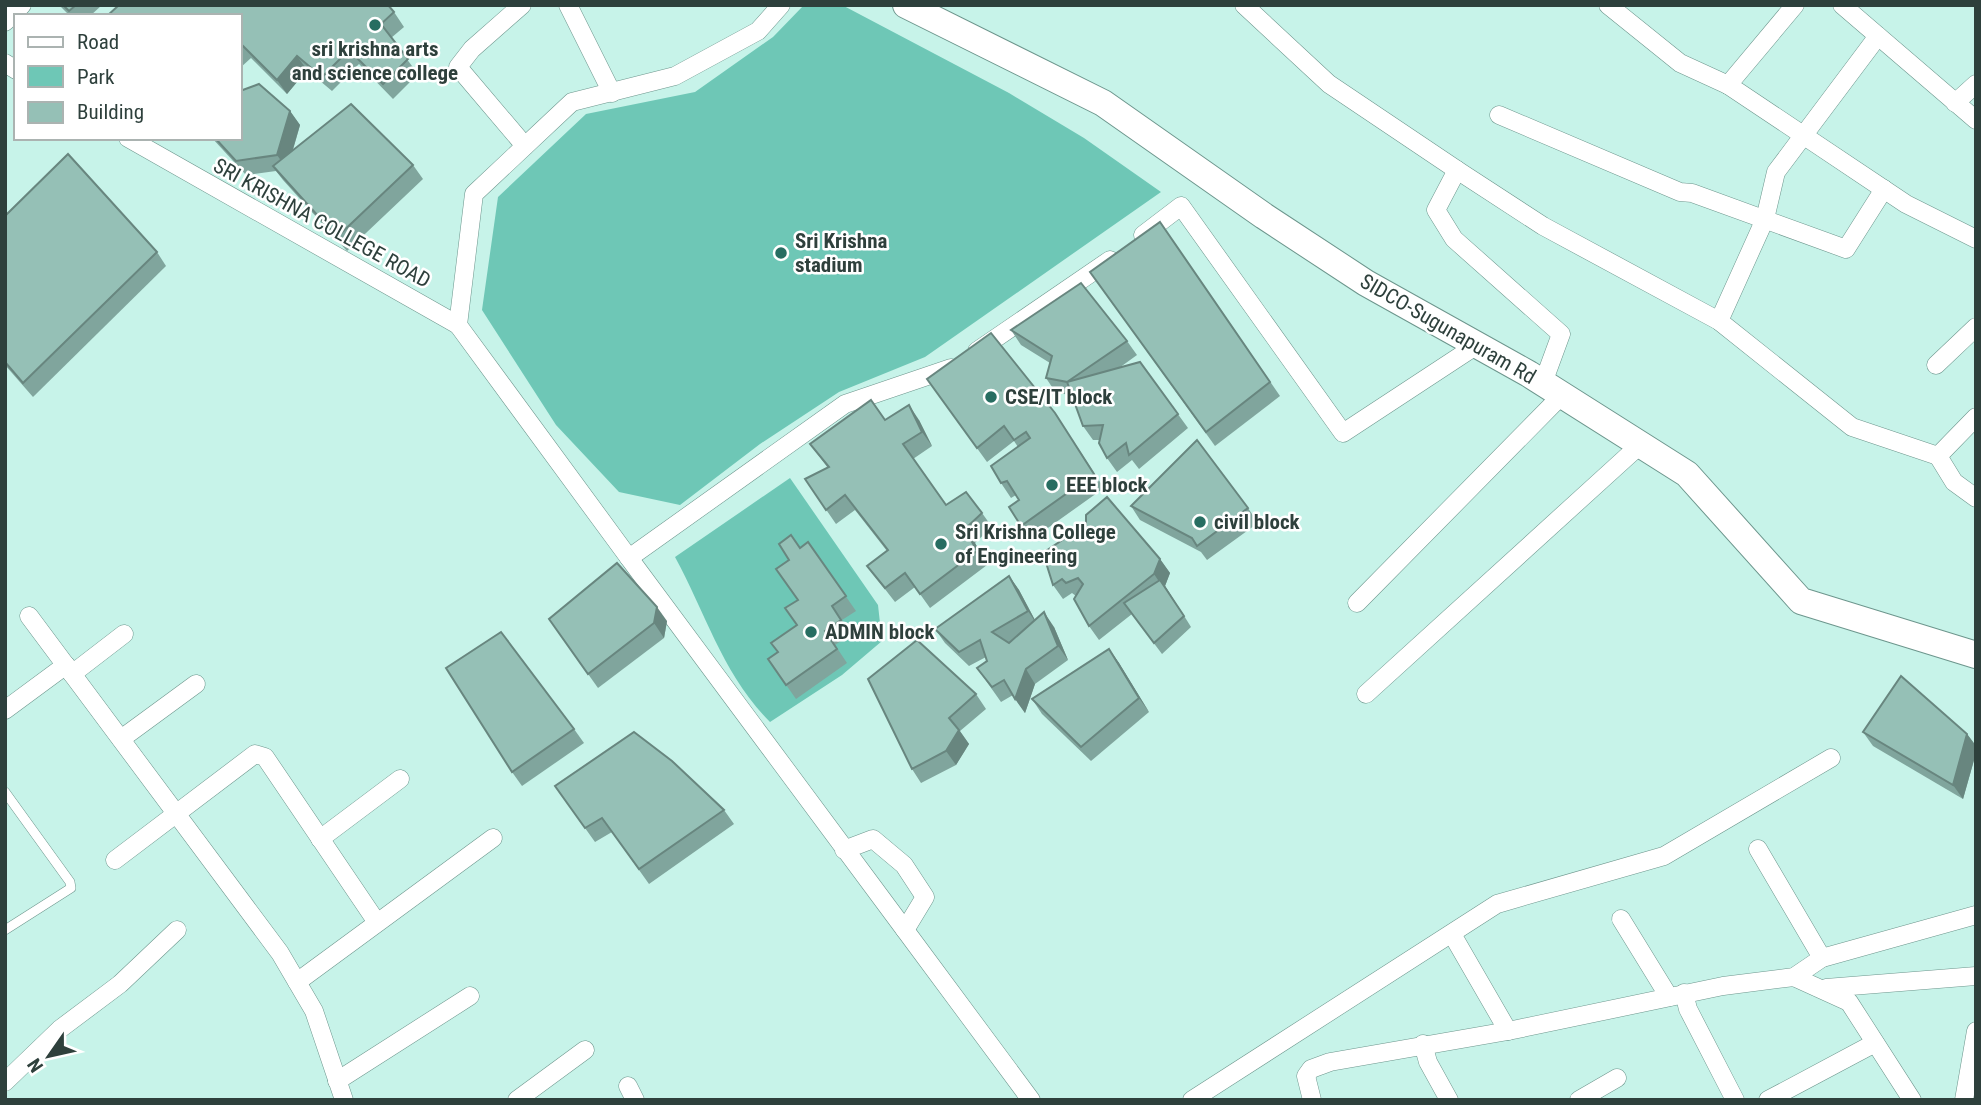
<svg xmlns="http://www.w3.org/2000/svg" width="1981" height="1105" font-family="'Roboto Condensed',sans-serif">
<style>
.green{fill:#6ec7b6}
.lines{fill:none;stroke-linecap:round;stroke-linejoin:round}
.lane-casing{stroke:#6d968d;stroke-width:10}
.street-casing{stroke:#6d968d;stroke-width:19}
.secondary-casing{stroke:#6d968d;stroke-width:28}
.lane{stroke:#fff;stroke-width:9}
.street{stroke:#fff;stroke-width:18}
.secondary{stroke:#fff;stroke-width:26}
.wall{fill:#80a59d}
.shaded-wall{fill:#68867f}
.building{fill:#95c0b6;stroke:#68867f;stroke-width:2}
.poi-dot{fill:#276d61;stroke:#fff;stroke-width:2.5}
.labels{text-anchor:middle;stroke-width:5;stroke-linejoin:round;paint-order:stroke}
.poi-label{font-size:21px;font-weight:bold;fill:#2e403c;stroke:#fff;text-anchor:start}
.street-label{font-size:21px;fill:#2e403c;stroke:#fff}
</style>
<rect width="100%" height="100%" fill="#c7f3e9"/>
<!-- green -->
<g class="green">
<path d="M804,5H842L1009,93L1084,138L1161,192L925,357L839,392L760,444L680,505L619,492L556,425L482,310L498,197L586,114L695,92L773,37Z"/>
<path d="M790,478L878,605L882,641L842,675L770,722C722,673 707,616 675,557Z"/>
</g>
<g class="lines">
<defs>
<path id="lane" d="M5,792L70,882L71,888L5,930"/>
<g id="street">
<path d="M522,5L472,49L458,67L525,146"/>
<path d="M568,5L612,93"/>
<path d="M781,5L758,31L675,76L572,102L474,194L458,325L629,558L845,404L951,368"/>
<path d="M1244,5L1329,84L1457,170L1436,210L1454,239L1561,334L1543,383"/>
<path d="M1608,5L1680,63L1728,85"/>
<path d="M1795,5L1728,85L1906,204L1976,239"/>
<path d="M1842,5L1976,120"/>
<path d="M5,22L22,5"/>
<path d="M5,63L16,70"/>
<path d="M1955,103L1976,84"/>
<path d="M1499,115L1680,192L1692,193L1846,249L1884,189"/>
<path d="M128,138L458,325"/>
<path d="M1457,170L1543,226L1719,321L1852,427L1938,456"/>
<path d="M1143,235L1181,206L1343,433L1477,345"/>
<path d="M1719,321L1765,219L1776,172L1878,36"/>
<path d="M977,351L1110,260"/>
<path d="M1936,365L1976,327"/>
<path d="M1976,417L1938,456L1954,482L1976,498"/>
<path d="M629,558L905,930L925,897L904,865L873,839L844,850"/>
<path d="M1357,603L1562,395"/>
<path d="M29,616L280,953L314,1011L344,1100"/>
<path d="M72,674L124,634"/>
<path d="M1366,694L1641,444"/>
<path d="M5,710L66,665"/>
<path d="M121,739L196,684"/>
<path d="M320,839L400,779"/>
<path d="M1758,849L1822,958"/>
<path d="M115,860L255,754L265,757L376,921"/>
<path d="M1621,919L1669,997"/>
<path d="M905,930L1031,1100"/>
<path d="M1456,941L1508,1031"/>
<path d="M1794,977L1849,1002L1912,1100"/>
<path d="M297,982L493,838"/>
<path d="M1826,988L1976,976"/>
<path d="M1684,993L1688,1009L1735,1100"/>
<path d="M1423,1044L1428,1062L1449,1100"/>
<path d="M337,1081L470,996"/>
<path d="M5,1082L60,1029L120,984L177,930"/>
<path d="M628,1086L635,1100"/>
<path d="M517,1100L585,1050"/>
<path d="M1192,1100L1497,904L1664,856L1831,758"/>
<path d="M1312,1100L1306,1076L1311,1069L1330,1062L1508,1031L1723,986L1794,977L1822,958L1976,915"/>
<path d="M1579,1100L1617,1078"/>
<path d="M1768,1100L1875,1043"/>
<path d="M1964,1100L1976,1031"/>
</g>
<path id="secondary" d="M906,5L1103,103L1264,216L1366,283L1529,374L1687,474L1801,601L1976,655"/>
</defs>
<!-- lane casing -->
<use href="#lane" class="lane-casing"/>
<!-- street casing -->
<use href="#street" class="street-casing"/>
<!-- secondary casing -->
<use href="#secondary" class="secondary-casing"/>
<!-- lane -->
<use href="#lane" class="lane"/>
<!-- street -->
<use href="#street" class="street"/>
<!-- secondary -->
<use href="#secondary" class="secondary"/>
</g>
<!-- wall -->
<g class="wall">
<path d="M59,5H102L90,16H70Z"/>
<path d="M394,12L404,27L391,38L418,74L393,99L359,64L332,91L307,70L287,94L251,58L240,68V16Z"/>
<path d="M290,111L300,125L293,150L413,165L423,179L347,251L283,180L276,171L246,175L212,138H240Z"/>
<path d="M5,216L157,252L166,266L33,397L5,365Z"/>
<path d="M1160,222L1280,396L1215,446L1090,272Z"/>
<path d="M1011,330L1127,341L1137,355L1119,368L1140,362L1188,428L1139,469L1132,460L1117,472L1107,458L1099,440H1093L1083,426L1072,395L1056,393L1046,378L1050,363L1021,345Z"/>
<path d="M927,379L1055,413L1104,488L1031,540L1021,526L1019,500L1016,495L1011,498L1001,483L1018,447L1014,441L987,462Z"/>
<path d="M885,420H919L932,446L913,459L946,505L982,513L992,527L975,543L987,565L930,608L915,587L895,602L867,566L887,551L855,510L836,524L805,479L828,468L810,444Z"/>
<path d="M1131,506L1248,508L1258,523L1207,560L1201,552L1140,520Z"/>
<path d="M808,542L856,611L842,620L851,634L835,645L847,663L796,699L768,659L778,652L797,625L798,600L789,560L800,548Z"/>
<path d="M1043,553L1160,559L1170,573L1165,586L1191,627L1162,654L1132,614L1099,640L1089,626L1076,596L1072,593L1063,599L1053,585Z"/>
<path d="M1009,576L1019,590L1035,620L1054,627L1068,660L1035,684L1025,713L1013,695L1001,702L977,668L987,661L986,657L969,666L945,643L935,629Z"/>
<path d="M549,619L667,621L664,638L598,688Z"/>
<path d="M1109,649L1119,663L1149,712L1091,761L1042,714L1032,699Z"/>
<path d="M868,679L976,694L986,709L960,731L969,744L956,765L921,783L912,769Z"/>
<path d="M574,729L584,743L522,786L512,772Z"/>
<path d="M1863,732L1967,734L1976,746V753L1963,799L1873,746Z"/>
<path d="M555,786L724,810L734,824L649,884L612,832L595,842Z"/>
</g>
<!-- shaded-wall -->
<g class="shaded-wall">
<path d="M297,56L307,70L287,94L277,80Z"/>
<path d="M290,111L300,125L287,169L277,155Z"/>
<path d="M909,405L919,420L932,446L922,432Z"/>
<path d="M965,529L975,543L987,565L977,551Z"/>
<path d="M1160,559L1170,573L1165,586L1191,627L1165,587L1164,589L1154,574Z"/>
<path d="M1009,576L1019,590L1038,626L1028,611Z"/>
<path d="M657,607L667,621L664,638L654,623Z"/>
<path d="M1044,612L1054,627L1068,660L1058,646Z"/>
<path d="M1109,649L1119,663L1149,712L1139,698Z"/>
<path d="M1026,669L1035,684L1025,713L1015,699Z"/>
<path d="M959,730L969,744L956,765L946,751Z"/>
<path d="M1967,734L1976,746V753L1963,799L1953,785Z"/>
</g>
<!-- building -->
<g class="building">
<path d="M63,5H76L69,11Z"/>
<path d="M119,5H388L394,12L381,24L408,59L383,84L349,50L322,77L297,56L277,80L241,44L240,45V16H107Z"/>
<path d="M259,84L290,111L277,155L236,161L215,138H240V91Z"/>
<path d="M351,104L413,165L337,237L273,166Z"/>
<path d="M68,154L157,252L23,383L5,362V216Z"/>
<path d="M1160,222L1270,382L1206,432L1090,272Z"/>
<path d="M1081,283L1127,341L1067,382L1140,362L1178,414L1129,455L1126,443L1107,458L1099,443L1103,425L1083,426L1067,382L1046,378L1052,356L1011,330Z"/>
<path d="M991,333L1055,413L1094,474L1021,526L1009,507L1019,500L1007,481L1001,483L991,466L1030,438L1026,432L1014,440L1004,426L977,448L927,379Z"/>
<path d="M871,400L885,420L909,405L922,432L903,444L946,505L966,492L982,513L965,529L977,551L920,594L905,573L885,588L867,566L888,550L845,495L826,510L805,479L829,467L810,444Z"/>
<path d="M1197,440L1248,508L1197,546L1192,538L1131,506Z"/>
<path d="M1107,497L1160,559L1154,574L1089,626L1074,599L1083,584L1078,578L1066,583L1062,579L1053,585L1043,553L1086,524V515Z"/>
<path d="M791,535L800,548L808,542L846,596L832,606L841,620L825,631L837,649L786,685L768,659L778,652L771,643L797,625L785,608L798,600L776,569L789,560L779,544Z"/>
<path d="M617,563L657,607L654,623L588,674L549,619Z"/>
<path d="M1009,576L1028,611L992,632L1009,643L1044,612L1058,646L1026,669L1015,699L1004,680L992,687L977,668L987,661L980,640L959,652L935,629Z"/>
<path d="M1160,580L1184,616L1154,643L1124,603Z"/>
<path d="M501,632L574,729L512,772L446,668Z"/>
<path d="M917,640L976,694L949,718L959,730L946,751L912,769L868,679Z"/>
<path d="M1109,649L1139,698L1081,747L1032,699Z"/>
<path d="M1901,676L1967,734L1953,785L1863,732Z"/>
<path d="M634,732L672,761L724,810L639,869L602,818L585,828L555,786Z"/>
</g>
<!-- markers -->
<g class="poi-dot">
<circle cx="375" cy="25" r="7"/>
<circle cx="781" cy="253" r="7"/>
<circle cx="991" cy="397" r="7"/>
<circle cx="1052" cy="485" r="7"/>
<circle cx="1200" cy="522" r="7"/>
<circle cx="941" cy="544" r="7"/>
<circle cx="811" cy="632" r="7"/>
</g>
<g class="labels">
<!-- poi labels -->
<g class="poi-label">
<text x="375" y="56" text-anchor="middle">sri krishna arts<tspan x="375" dy="24">and science college</tspan></text>
<text x="795" y="248">Sri Krishna<tspan x="795" dy="24">stadium</tspan></text>
<text x="1005" y="404">CSE/IT block</text>
<text x="1066" y="492">EEE block</text>
<text x="1214" y="529">civil block</text>
<text x="955" y="539">Sri Krishna College<tspan x="955" dy="24">of Engineering</tspan></text>
<text x="825" y="639">ADMIN block</text>
</g>
<!-- street labels -->
<g class="street-label">
<text transform="translate(322 223) rotate(29)" y="7">SRI KRISHNA COLLEGE ROAD</text>
<text transform="translate(1448 329) rotate(30)" y="7">SIDCO-Sugunapuram Rd</text>
</g>
</g>
<!-- border -->
<rect width="1981" height="1105" fill="none" stroke="#2e403c" stroke-width="14"/>
<!-- legend -->
<rect x="14" y="14" width="228" height="126" fill="#ffffff" stroke="#abb3b1" stroke-width="2"/>
<rect x="28" y="37" width="35" height="10" fill="#ffffff" stroke="#abb3b1" stroke-width="2"/>
<text x="77" y="49" font-size="21" fill="#2e403c">Road</text>
<rect x="28" y="66" width="35" height="21" fill="#6ec7b6" stroke="#abb3b1" stroke-width="2"/>
<text x="77" y="84" font-size="21" fill="#2e403c">Park</text>
<rect x="28" y="102" width="35" height="21" fill="#95c0b6" stroke="#abb3b1" stroke-width="2"/>
<text x="77" y="119" font-size="21" fill="#2e403c">Building</text>
<!-- north arrow -->
<g transform="translate(49 1056) rotate(236)" stroke="#ffffff" stroke-width="5" paint-order="stroke">
<path d="M0-5L12 26L0 18L-12 26Z" fill="#2e403c"/>
<text y="-10" font-size="19" font-weight="bold" text-anchor="middle" fill="#2e403c">N</text>
</g>
</svg>
